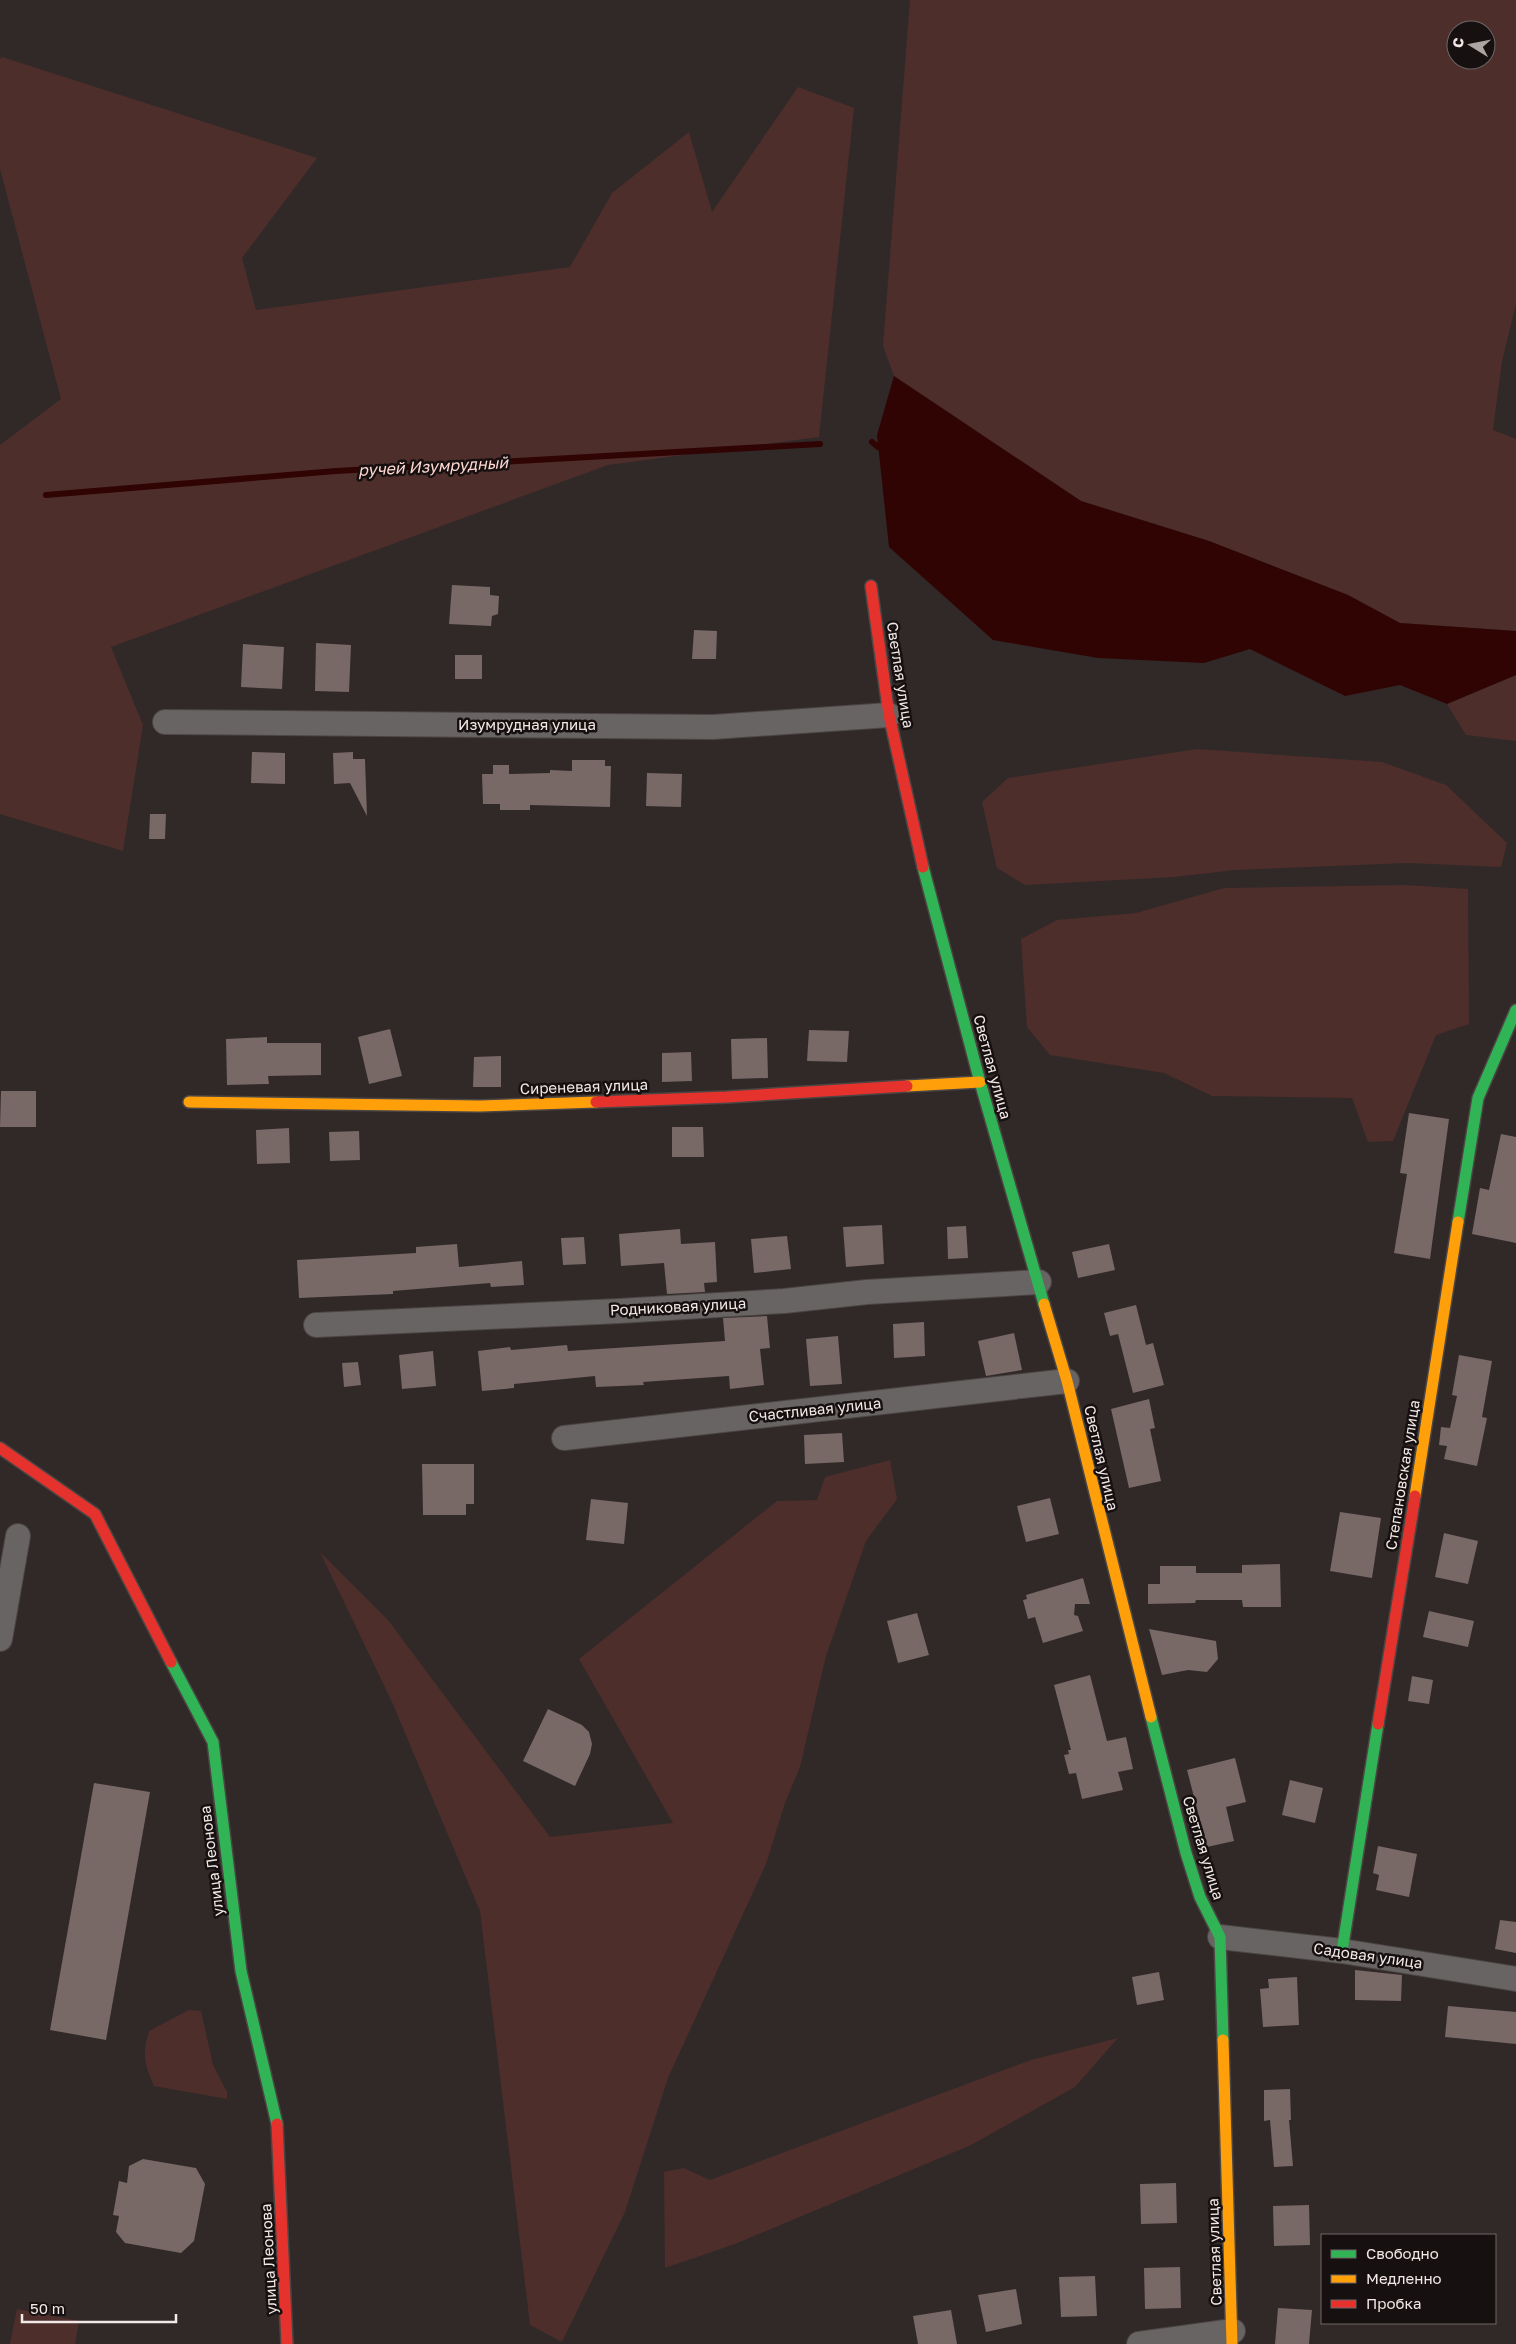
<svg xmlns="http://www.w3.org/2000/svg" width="1516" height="2344" font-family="'Golos Text',sans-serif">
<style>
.green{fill:#4d2e2b;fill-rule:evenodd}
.water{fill:#310404}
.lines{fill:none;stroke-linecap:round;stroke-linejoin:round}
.stream{stroke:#310404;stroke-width:6}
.building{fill:#786866}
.street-casing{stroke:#4b4544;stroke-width:26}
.fast-casing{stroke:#4b4544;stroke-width:14}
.slow-casing{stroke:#4b4544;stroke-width:14}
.jam-casing{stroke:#4b4544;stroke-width:14}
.street{stroke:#696464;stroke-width:24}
.fast{stroke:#30b455;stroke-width:11}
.slow{stroke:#ff9f0a;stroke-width:11}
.jam{stroke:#e5322d;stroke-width:11}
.labels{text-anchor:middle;stroke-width:5;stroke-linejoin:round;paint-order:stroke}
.street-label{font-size:15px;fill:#f1e8e7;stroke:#161110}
.water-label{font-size:16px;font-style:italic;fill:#fed7d1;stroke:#161110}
</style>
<rect width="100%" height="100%" fill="#302928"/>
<!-- green -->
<g class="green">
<path d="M910,0H1516V304L1502,361L1493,430L1516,439V631L1400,623L1348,595L1209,541L1081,501L894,376L883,346ZM1456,30H1486V60H1456Z"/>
<path d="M2,57L317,158L242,258L256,310L570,267L612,193L689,132L712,212L798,87L854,108L819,437L608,465L111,647L143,725L123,851L0,814V445L61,399L0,169V59Z"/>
<path d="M1516,675V741L1466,735L1447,704Z"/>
<path d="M1197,749L1382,762L1446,785L1507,843L1501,867L1408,863L1235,870L1174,877L1025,885L997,868L982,802L1008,778Z"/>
<path d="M1405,885L1468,889L1469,1024L1436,1035L1393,1141L1368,1142L1352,1098L1212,1096L1164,1073L1050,1055L1027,1027L1021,939L1057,920L1136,913L1224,888Z"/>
<path d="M890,1460L897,1499L866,1541L826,1656L800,1767L785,1803L766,1864L668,2078L625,2212L562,2342L530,2325L480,1911L392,1702L320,1552L388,1620L550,1837L673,1823L579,1659L777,1501L817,1500L825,1477Z"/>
<path d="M189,2010L201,2011L213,2065L227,2092V2099L154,2086C144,2063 142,2055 149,2031Z"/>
<path d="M1118,2038L1075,2087L971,2145L735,2244L665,2268L664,2172L684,2168L710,2180L1031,2060Z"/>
<path d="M17,2309L79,2321L75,2344H10Z"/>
</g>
<!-- water -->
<path class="water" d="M894,376L1081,501L1209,541L1348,595L1400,623L1516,631V675L1447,704L1400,685L1345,696L1250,649L1204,663L1098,658L993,640L889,547L877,435Z"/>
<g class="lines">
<!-- stream -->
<g class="stream">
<path d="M872,442L878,447"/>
<path d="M46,495L336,471L820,444"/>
</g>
</g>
<!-- building -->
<g class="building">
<path d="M452,585L490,587V595L499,596L498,614L492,616L491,626L449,624Z"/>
<path d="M694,630L717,631L716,659H692Z"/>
<path d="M316,643L351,645L349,692L315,691Z"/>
<path d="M243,644L284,647L282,689L241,687Z"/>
<rect x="455" y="655" width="27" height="24"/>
<path d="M252,752L285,753V784L251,783Z"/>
<path d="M353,752V759H365L367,816L350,783L334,784L333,753Z"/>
<path d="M572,760H605V766H611L610,807L530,805V810H500V804H483L482,774H493V765H509V774L550,773V770L572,771Z"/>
<path d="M647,773L682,774L681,807L646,806Z"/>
<path d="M150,814H166L165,839H149Z"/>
<path d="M390,1029L402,1076L369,1084L358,1037Z"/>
<path d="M809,1030L849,1031L847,1062L807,1061Z"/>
<path d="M267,1037V1043H321V1075L268,1076L269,1084L227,1085L226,1039Z"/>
<path d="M767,1038L768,1078L732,1079L731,1039Z"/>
<path d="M691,1052L692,1081L662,1082V1053Z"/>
<path d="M501,1056V1087H473L474,1057Z"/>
<path d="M1,1091H36V1127H0Z"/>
<path d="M1409,1113L1449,1119L1430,1259L1394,1253L1407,1174L1400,1173Z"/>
<path d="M672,1127H703L704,1157H672Z"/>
<path d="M289,1128L290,1163L257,1164L256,1130Z"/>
<path d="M359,1131L360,1160L330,1161L329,1132Z"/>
<path d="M1501,1134L1516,1137V1243L1472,1234L1480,1188L1489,1190Z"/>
<path d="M882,1225L884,1264L846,1267L843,1227Z"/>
<path d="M966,1226L968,1258L948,1259L947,1227Z"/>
<path d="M680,1229L681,1244L715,1242L717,1282L704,1283L705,1292L667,1294L664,1263L621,1266L619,1234Z"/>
<path d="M787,1236L791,1269L754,1273L751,1239Z"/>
<path d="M584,1237L586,1264L563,1265L561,1238Z"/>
<path d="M457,1244L459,1267L522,1261L524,1285L491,1287L490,1283L393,1291V1294L299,1298L297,1260L416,1253V1247Z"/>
<path d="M1109,1244L1115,1270L1078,1278L1072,1252Z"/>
<path d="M1136,1305L1146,1345L1153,1343L1164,1385L1133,1393L1118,1334L1110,1336L1104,1313Z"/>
<path d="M767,1316L770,1348L760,1349L764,1385L730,1389L729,1376L643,1382L644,1385L596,1387L595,1376L514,1384V1388L482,1391L478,1351L510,1347L511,1350L567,1345L568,1351L725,1341L723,1318Z"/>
<path d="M924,1322L925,1356L894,1358L893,1324Z"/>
<path d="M1014,1333L1022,1370L986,1376L978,1341Z"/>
<path d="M838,1336L842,1384L810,1386L806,1339Z"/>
<path d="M433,1351L436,1386L402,1389L399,1355Z"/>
<path d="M1459,1355L1492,1361L1482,1417L1487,1418L1477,1466L1444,1459L1447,1446L1439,1445L1441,1427L1450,1428L1457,1396L1452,1395Z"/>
<path d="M358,1362L361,1385L344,1387L342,1363Z"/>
<path d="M1149,1399L1155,1428L1150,1429L1161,1481L1129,1488L1111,1409Z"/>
<path d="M842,1433L844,1462L805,1464L804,1435Z"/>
<path d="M422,1464H474V1504H466V1515H423Z"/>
<path d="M1050,1498L1059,1534L1026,1542L1017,1506Z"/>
<path d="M591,1499L628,1503L624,1544L586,1540Z"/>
<path d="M1340,1512L1381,1518L1372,1578L1330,1571Z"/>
<path d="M1444,1533L1478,1541L1468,1584L1435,1577Z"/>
<path d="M1280,1564L1281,1607H1243L1242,1600H1196L1195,1603L1148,1604V1584H1160V1566H1196V1573H1242V1565Z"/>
<path d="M1083,1578L1090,1604H1075L1074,1615L1078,1616L1083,1631L1043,1643L1035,1617L1028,1619L1023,1600L1027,1599L1026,1595Z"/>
<path d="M1429,1611L1474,1621L1468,1647L1423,1637Z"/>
<path d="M917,1613L929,1655L898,1663L887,1621Z"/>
<path d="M1149,1629L1216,1641L1218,1659L1207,1672L1188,1670L1162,1675Z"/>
<path d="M1090,1675L1107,1741L1126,1737L1133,1769L1118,1772L1123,1790L1082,1799L1076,1773L1069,1774L1064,1755L1069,1754L1068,1750H1071L1054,1685Z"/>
<path d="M1412,1676L1433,1680L1429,1704L1408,1701Z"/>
<path d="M548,1709L582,1725L589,1732L592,1744L590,1754L575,1786L523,1761Z"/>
<path d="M1235,1758L1246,1802L1226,1807L1234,1841L1207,1847L1187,1770Z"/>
<path d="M1290,1780L1323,1788L1315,1823L1282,1815Z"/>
<path d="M94,1783L150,1792L106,2040L50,2030Z"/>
<path d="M1378,1846L1417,1854L1409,1897L1376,1890L1379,1875L1373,1873Z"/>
<path d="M1500,1920L1516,1922V1953L1495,1949Z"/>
<path d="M1355,1970L1402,1975L1401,2001L1355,2000Z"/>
<path d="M1159,1972L1164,2000L1137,2005L1132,1977Z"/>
<path d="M1297,1977L1299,2025L1263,2027L1260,1989L1269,1988L1268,1979Z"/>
<path d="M1448,2006L1516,2012V2044L1445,2037Z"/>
<path d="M1290,2089L1291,2120H1289L1293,2166L1274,2167L1270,2120L1264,2121V2090Z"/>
<path d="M143,2159L196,2168L205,2184L194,2241L181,2253L125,2243L116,2232L119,2216L113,2215L119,2181L127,2183L129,2166Z"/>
<path d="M1176,2183L1177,2223L1141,2224L1140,2184Z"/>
<path d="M1309,2205L1310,2245L1274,2246L1273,2206Z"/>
<path d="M1180,2267L1181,2308L1145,2309L1144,2268Z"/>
<path d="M1095,2276L1097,2316L1061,2317L1059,2277Z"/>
<path d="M1016,2289L1022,2324L986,2332L978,2295Z"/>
<path d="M1278,2308L1312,2310L1309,2344H1275Z"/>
<path d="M951,2310L957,2344H918L913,2316Z"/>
</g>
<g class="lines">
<defs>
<g id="street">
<path d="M165,722L713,727L889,715"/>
<path d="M316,1325L619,1311L784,1301L867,1292L1039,1282"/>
<path d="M564,1438L1067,1381"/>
<path d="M0,1639L18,1536"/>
<path d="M1220,1937L1342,1951L1516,1979"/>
<path d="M1139,2344L1233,2331"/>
</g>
<g id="fast">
<path d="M923,867L980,1082L1044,1304"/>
<path d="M1458,1222L1478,1098L1516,1010"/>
<path d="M171,1662L213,1742L241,1971L277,2124"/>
<path d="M1151,1717L1186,1853L1200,1897L1220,1937L1223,2040"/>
<path d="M1342,1951L1378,1724"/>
</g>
<g id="slow">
<path d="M907,1086L980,1082"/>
<path d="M189,1102L480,1106L596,1102"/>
<path d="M1044,1304L1067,1381L1151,1717"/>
<path d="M1415,1496L1458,1222"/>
<path d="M1223,2040L1232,2344"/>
</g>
<g id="jam">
<path d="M871,586L889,715L923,867"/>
<path d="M596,1102L727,1097L907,1086"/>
<path d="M0,1448L95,1514L171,1662"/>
<path d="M1378,1724L1415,1496"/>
<path d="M277,2124L287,2344"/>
</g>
</defs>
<!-- street casing -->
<use href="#street" class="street-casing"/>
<!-- fast casing -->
<use href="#fast" class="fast-casing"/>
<!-- slow casing -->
<use href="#slow" class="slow-casing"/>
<!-- jam casing -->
<use href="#jam" class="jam-casing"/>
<!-- street -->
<use href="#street" class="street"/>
<!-- fast -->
<use href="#fast" class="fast"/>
<!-- slow -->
<use href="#slow" class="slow"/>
<!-- jam -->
<use href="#jam" class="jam"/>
</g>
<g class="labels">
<!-- street labels -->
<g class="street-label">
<text transform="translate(900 675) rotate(81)" y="5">Светлая улица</text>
<text x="527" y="730">Изумрудная улица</text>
<text transform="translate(992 1067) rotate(75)" y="5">Светлая улица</text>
<text transform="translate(584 1087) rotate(-2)" y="5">Сиреневая улица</text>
<text transform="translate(678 1307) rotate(-3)" y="5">Родниковая улица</text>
<text transform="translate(815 1410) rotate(-6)" y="5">Счастливая улица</text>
<text transform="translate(1101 1458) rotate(77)" y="5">Светлая улица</text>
<text transform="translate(1403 1475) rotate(-81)" y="5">Степановская улица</text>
<text transform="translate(1203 1848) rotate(73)" y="5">Светлая улица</text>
<text transform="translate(212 1861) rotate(-97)" y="5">улица Леонова</text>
<text transform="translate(1368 1956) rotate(8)" y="5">Садовая улица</text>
<text transform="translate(1215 2252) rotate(-92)" y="5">Светлая улица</text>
<text transform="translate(269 2259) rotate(-93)" y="5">улица Леонова</text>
</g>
<!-- water labels -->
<g class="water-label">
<text transform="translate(433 466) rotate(-3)" y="6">ручей Изумрудный</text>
</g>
</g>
<!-- legend -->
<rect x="1321" y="2234" width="175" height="90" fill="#161110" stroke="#6e6766"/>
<rect x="1331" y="2250" width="25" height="8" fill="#30b455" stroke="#6e6766"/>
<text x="1366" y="2259" font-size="15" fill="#f1e8e7">Свободно</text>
<rect x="1331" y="2275" width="25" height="8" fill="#ff9f0a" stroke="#6e6766"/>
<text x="1366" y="2284" font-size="15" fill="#f1e8e7">Медленно</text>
<rect x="1331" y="2300" width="25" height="8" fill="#e5322d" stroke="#6e6766"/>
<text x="1366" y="2309" font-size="15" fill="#f1e8e7">Пробка</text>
<!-- north arrow -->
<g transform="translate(1471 45) rotate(280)"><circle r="24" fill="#161110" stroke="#6e6766"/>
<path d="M0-4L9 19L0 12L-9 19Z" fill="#ada5a4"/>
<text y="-8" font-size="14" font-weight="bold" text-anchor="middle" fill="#f1e8e7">С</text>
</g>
<!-- scale -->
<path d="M22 2314v8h154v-8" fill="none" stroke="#f1e8e7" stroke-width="2.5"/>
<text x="30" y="2314" font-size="15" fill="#f1e8e7" stroke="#161110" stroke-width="4" paint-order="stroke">50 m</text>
</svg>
